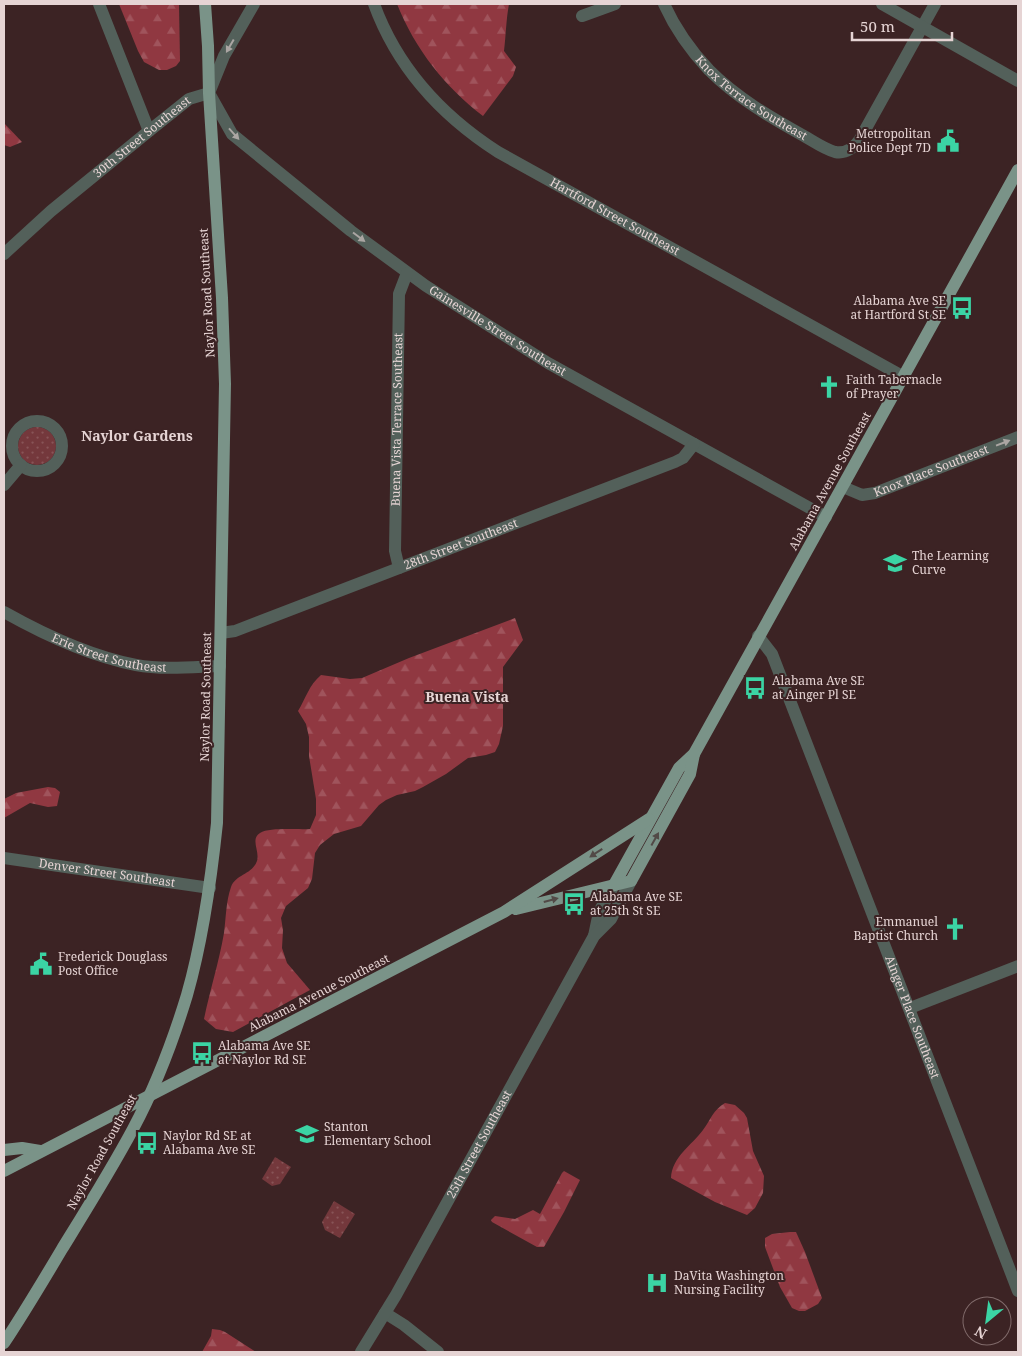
<svg xmlns="http://www.w3.org/2000/svg" width="1022" height="1356" font-family="'Noto Serif',serif">
<style>
.grass{fill:url(#grass-dots)}
.forest{fill:url(#forest-firs)}
.lines{fill:none;stroke-linecap:round;stroke-linejoin:round}
.minor{stroke:#53605a;stroke-width:12}
.major{stroke:#7a9388;stroke-width:12}
.oneway{fill:#aba6a3}
.oneway2{fill:#524a47}
.labels{text-anchor:middle;stroke-width:4;stroke-linejoin:round;paint-order:stroke}
.street-label{font-size:12px;fill:#e6d4d4;stroke:#3c2324}
.poi-label{font-size:12px;fill:#e6d4d4;stroke:#3c2324;text-anchor:start}
.neighbourhood-label{font-size:14px;font-weight:bold;fill:#e6d4d4;stroke:#3c2324}
</style>
<defs>
<pattern id="grass-dots" width="8" height="8" patternUnits="userSpaceOnUse" patternTransform="scale(1.25)"><rect width="8" height="8" fill="#74383c"/><path d="M2 2h.1M6 6h.1" fill="none" stroke="#885457" stroke-width="1.8" stroke-linecap="round"/></pattern>
<pattern id="forest-firs" width="22" height="20" patternUnits="userSpaceOnUse" patternTransform="scale(1.25)"><rect width="22" height="20" fill="#903841"/><path d="M5 1l3.5 6h-7zM16 11l3.5 6h-7z" fill="#a0545c"/></pattern>
</defs>
<rect width="100%" height="100%" fill="#3c2324"/>
<!-- grass -->
<g class="grass">
<circle cx="37" cy="446" r="19"/>
<path d="M275,1157L291,1167L280,1184L272,1186L262,1179Z"/>
<path d="M334,1201L355,1214L340,1238L325,1230L322,1222Z"/>
</g>
<!-- forest -->
<g class="forest">
<path d="M119,4H179L180,61L176,66L167,70H159L144,62L138,51Z"/>
<path d="M397,4H509C506,20 506,35 504,51L516,67L513,76L483,116C445,87 415,49 397,4Z"/>
<path d="M4,123L22,142L10,147L4,145Z"/>
<path d="M515,618L523,640L503,667V726L499,744L495,752L486,755L468,758L446,774L423,787L415,791L397,795L386,800L379,805L361,826L334,834L320,845L315,853L312,879L308,888L286,906L281,918L283,930L282,948L287,963L310,990L233,1032L216,1029L204,1019C210,990 219,962 224,933C226,918 226,901 231,887C236,874 252,875 257,861C260,851 250,839 260,833C270,827 298,830 310,829L316,815V799L309,756V737L306,724L298,711C306,698 309,685 321,675L350,679L362,678L409,658Z"/>
<path d="M48,787L55,788L60,792L57,806L48,807L30,803L4,818V799L16,793Z"/>
<path d="M725,1103L735,1105L744,1113L747,1118L753,1151L764,1176L763,1193L755,1208L747,1215L715,1202L671,1178C672,1157 692,1145 703,1130C711,1119 713,1110 725,1103Z"/>
<path d="M564,1171L580,1180L564,1212L544,1247H537L492,1222L491,1220L495,1216L515,1219L533,1210L540,1214L562,1173Z"/>
<path d="M790,1232H796L805,1252L822,1298L818,1304L805,1311H799L792,1308L780,1287L765,1247V1238L772,1234Z"/>
<path d="M212,1329L220,1330L225,1332L256,1352H202L211,1336Z"/>
</g>
<g class="lines">
<!-- minor -->
<g class="minor">
<path d="M99,4L149,131"/>
<path id="s1" d="M374,4C397,67 442,116 498,152L904,377"/>
<path id="s2" d="M664,4C675,28 691,51 709,70C737,98 770,117 804,136C813,141 824,149 835,152C846,154 854,148 860,139L935,4"/>
<path d="M882,4L1018,81"/>
<path d="M582,16L615,4"/>
<path id="s3" d="M209,93L232,134L351,231L426,286L548,363L826,517"/>
<path id="s4" d="M4,254L51,211L149,131L189,99L209,93L224,56L254,4"/>
<circle cx="37" cy="446" r="25"/>
<path d="M4,485L21,465"/>
<path id="s5" d="M843,487L862,495L875,493L1018,437"/>
<path id="s6" d="M399,568L395,551L399,294L407,273"/>
<path id="s7" d="M4,612C45,635 89,656 136,665C163,670 192,667 220,666"/>
<path id="s8" d="M221,633L235,631L675,462L683,458L694,444"/>
<path id="s9" d="M758,636L772,654L1018,1291"/>
<path id="s10" d="M4,858L210,888"/>
<path d="M594,936L599,912L614,885"/>
<path d="M910,1008L1018,966"/>
<path d="M385,1313L404,1325L438,1352"/>
<path id="s11" d="M361,1352L396,1295L594,936L611,919L631,881"/>
</g>
<!-- major -->
<g class="major">
<path d="M614,885L679,768L694,754L1018,170"/>
<path d="M516,909L631,881L690,774L694,754"/>
<path d="M4,1150L22,1148L40,1151"/>
<path d="M4,1171L504,912L649,819"/>
<path d="M4,1343C24,1313 43,1281 62,1249C86,1210 111,1170 133,1129C156,1086 173,1041 187,995C203,939 211,881 217,823L225,384L222,298L209,93L208,46L205,4"/>
</g>
</g>
<!-- one-way arrows -->
<defs><path id="oneway-solid" d="M-6-.8H1V-3.2L6.5 0L1 3.2V.8H-6Z" transform="scale(1.25)"/></defs>
<g class="oneway">
<use href="#oneway-solid" transform="translate(230 46) rotate(120)"/>
<use href="#oneway-solid" transform="translate(234 134) rotate(48)"/>
<use href="#oneway-solid" transform="translate(359 237) rotate(37)"/>
<use href="#oneway-solid" transform="translate(1003 443) rotate(-21)"/>
</g>
<g class="oneway2">
<use href="#oneway-solid" transform="translate(655 839) rotate(-61)"/>
<use href="#oneway-solid" transform="translate(596 853) rotate(147)"/>
<use href="#oneway-solid" transform="translate(551 900) rotate(-15)"/>
</g>
<!-- icons -->
<defs>
<symbol id="civic-bare" viewBox="-9 -9 18 18"><path d="M-.6-6.5H3V-4.5H.6V-3L4-1V1h2V6H-6V1h2V-1L-.6-3ZM-1.2 2.5V6h2.4V2.5Z" fill="#3bd4a4" stroke="#3c2324" stroke-width="2.5" paint-order="stroke"/></symbol>
<symbol id="bus-bare" viewBox="-9 -9 18 18"><path d="M-5-6H5V4H4V6H2V4H-2V6H-4V4H-5ZM-3.5-4V0h7V-4ZM-3.5 1.2v1.5H-2V1.2ZM2 1.2v1.5H3.5V1.2Z" fill="#3bd4a4" stroke="#3c2324" stroke-width="2.5" paint-order="stroke"/></symbol>
<symbol id="church-bare" viewBox="-9 -9 18 18"><path d="M-1.2-6h2.4v3.5h3.3v2.4h-3.3V6h-2.4V-.1h-3.3v-2.4h3.3Z" fill="#3bd4a4" stroke="#3c2324" stroke-width="2.5" paint-order="stroke"/></symbol>
<symbol id="school-bare" viewBox="-9 -9 18 18"><path d="M0-5L7-2L0 1L-7-2ZM-4 1L0 2.5L4 1V4Q0 6-4 4Z" fill="#3bd4a4" stroke="#3c2324" stroke-width="2.5" paint-order="stroke"/></symbol>
<symbol id="hospital-bare" viewBox="-9 -9 18 18"><path d="M-5-5h3v3.5h4V-5h3V5h-3V1.5h-4V5h-3Z" fill="#3bd4a4" stroke="#3c2324" stroke-width="2.5" paint-order="stroke"/></symbol>
</defs>
<g fill-rule="evenodd">
<use href="#civic-bare" x="932" y="125" width="32" height="32"/>
<use href="#bus-bare" x="946" y="292" width="32" height="32"/>
<use href="#church-bare" x="813" y="371" width="32" height="32"/>
<use href="#school-bare" x="879" y="547" width="32" height="32"/>
<use href="#bus-bare" x="739" y="672" width="32" height="32"/>
<use href="#bus-bare" x="558" y="888" width="32" height="32"/>
<use href="#church-bare" x="939" y="913" width="32" height="32"/>
<use href="#civic-bare" x="25" y="948" width="32" height="32"/>
<use href="#bus-bare" x="186" y="1037" width="32" height="32"/>
<use href="#school-bare" x="291" y="1118" width="32" height="32"/>
<use href="#bus-bare" x="131" y="1127" width="32" height="32"/>
<use href="#hospital-bare" x="641" y="1267" width="32" height="32"/>
</g>
<g class="labels">
<!-- street labels -->
<g class="street-label">
<text dy="4" stroke="none"><textPath href="#s2" startOffset="131">Knox Terrace Southeast</textPath></text>
<text dy="4" stroke="none"><textPath href="#s4" startOffset="181">30th Street Southeast</textPath></text>
<text dy="4" stroke="none"><textPath href="#s1" startOffset="330">Hartford Street Southeast</textPath></text>
<text transform="translate(207 293) rotate(-93)" y="4">Naylor Road Southeast</text>
<text dy="4" stroke="none"><textPath href="#s3" startOffset="378">Gainesville Street Southeast</textPath></text>
<text dy="4" stroke="none"><textPath href="#s6" startOffset="149">Buena Vista Terrace Southeast</textPath></text>
<text dy="4" stroke="none"><textPath href="#s5" startOffset="94">Knox Place Southeast</textPath></text>
<text transform="translate(830 481) rotate(-61)" y="4">Alabama Avenue Southeast</text>
<text dy="4" stroke="none"><textPath href="#s8" startOffset="256">28th Street Southeast</textPath></text>
<text dy="4" stroke="none"><textPath href="#s7" startOffset="114">Erie Street Southeast</textPath></text>
<text transform="translate(206 697) rotate(-89)" y="4">Naylor Road Southeast</text>
<text dy="4" stroke="none"><textPath href="#s10" startOffset="104">Denver Street Southeast</textPath></text>
<text transform="translate(319 993) rotate(-27)" y="4">Alabama Avenue Southeast</text>
<text dy="4" stroke="none"><textPath href="#s9" startOffset="412">Ainger Place Southeast</textPath></text>
<text dy="4" stroke="none"><textPath href="#s11" startOffset="239">25th Street Southeast</textPath></text>
<text transform="translate(102 1152) rotate(-61)" y="4">Naylor Road Southeast</text>
</g>
<!-- poi labels -->
<g class="poi-label">
<text x="931" y="138" text-anchor="end">Metropolitan<tspan x="931" dy="14">Police Dept 7D</tspan></text>
<text x="946" y="305" text-anchor="end">Alabama Ave SE<tspan x="946" dy="14">at Hartford St SE</tspan></text>
<text x="846" y="384">Faith Tabernacle<tspan x="846" dy="14">of Prayer</tspan></text>
<text x="912" y="560">The Learning<tspan x="912" dy="14">Curve</tspan></text>
<text x="772" y="685">Alabama Ave SE<tspan x="772" dy="14">at Ainger Pl SE</tspan></text>
<text x="590" y="901">Alabama Ave SE<tspan x="590" dy="14">at 25th St SE</tspan></text>
<text x="938" y="926" text-anchor="end">Emmanuel<tspan x="938" dy="14">Baptist Church</tspan></text>
<text x="58" y="961">Frederick Douglass<tspan x="58" dy="14">Post Office</tspan></text>
<text x="218" y="1050">Alabama Ave SE<tspan x="218" dy="14">at Naylor Rd SE</tspan></text>
<text x="324" y="1131">Stanton<tspan x="324" dy="14">Elementary School</tspan></text>
<text x="163" y="1140">Naylor Rd SE at<tspan x="163" dy="14">Alabama Ave SE</tspan></text>
<text x="674" y="1280">DaVita Washington<tspan x="674" dy="14">Nursing Facility</tspan></text>
</g>
<!-- neighbourhood labels -->
<g class="neighbourhood-label">
<text x="137" y="441">Naylor Gardens</text>
<text x="467" y="702">Buena Vista</text>
</g>
</g>
<!-- border -->
<rect width="1022" height="1356" fill="none" stroke="#e6d4d4" stroke-width="10"/>
<!-- north arrow -->
<g transform="translate(987 1321) rotate(209)"><circle r="24" fill="#3c2324" stroke="#806a6a"/>
<path d="M0-4L9 19L0 12L-9 19Z" fill="#3bd4a4"/>
<text y="-8" font-size="14" font-weight="bold" text-anchor="middle" fill="#e6d4d4">N</text>
</g>
<!-- scale -->
<path d="M852 32v8h100v-8" fill="none" stroke="#e6d4d4" stroke-width="2.5"/>
<text x="860" y="32" font-size="15" fill="#e6d4d4" stroke="#3c2324" stroke-width="4" paint-order="stroke">50 m</text>
</svg>
